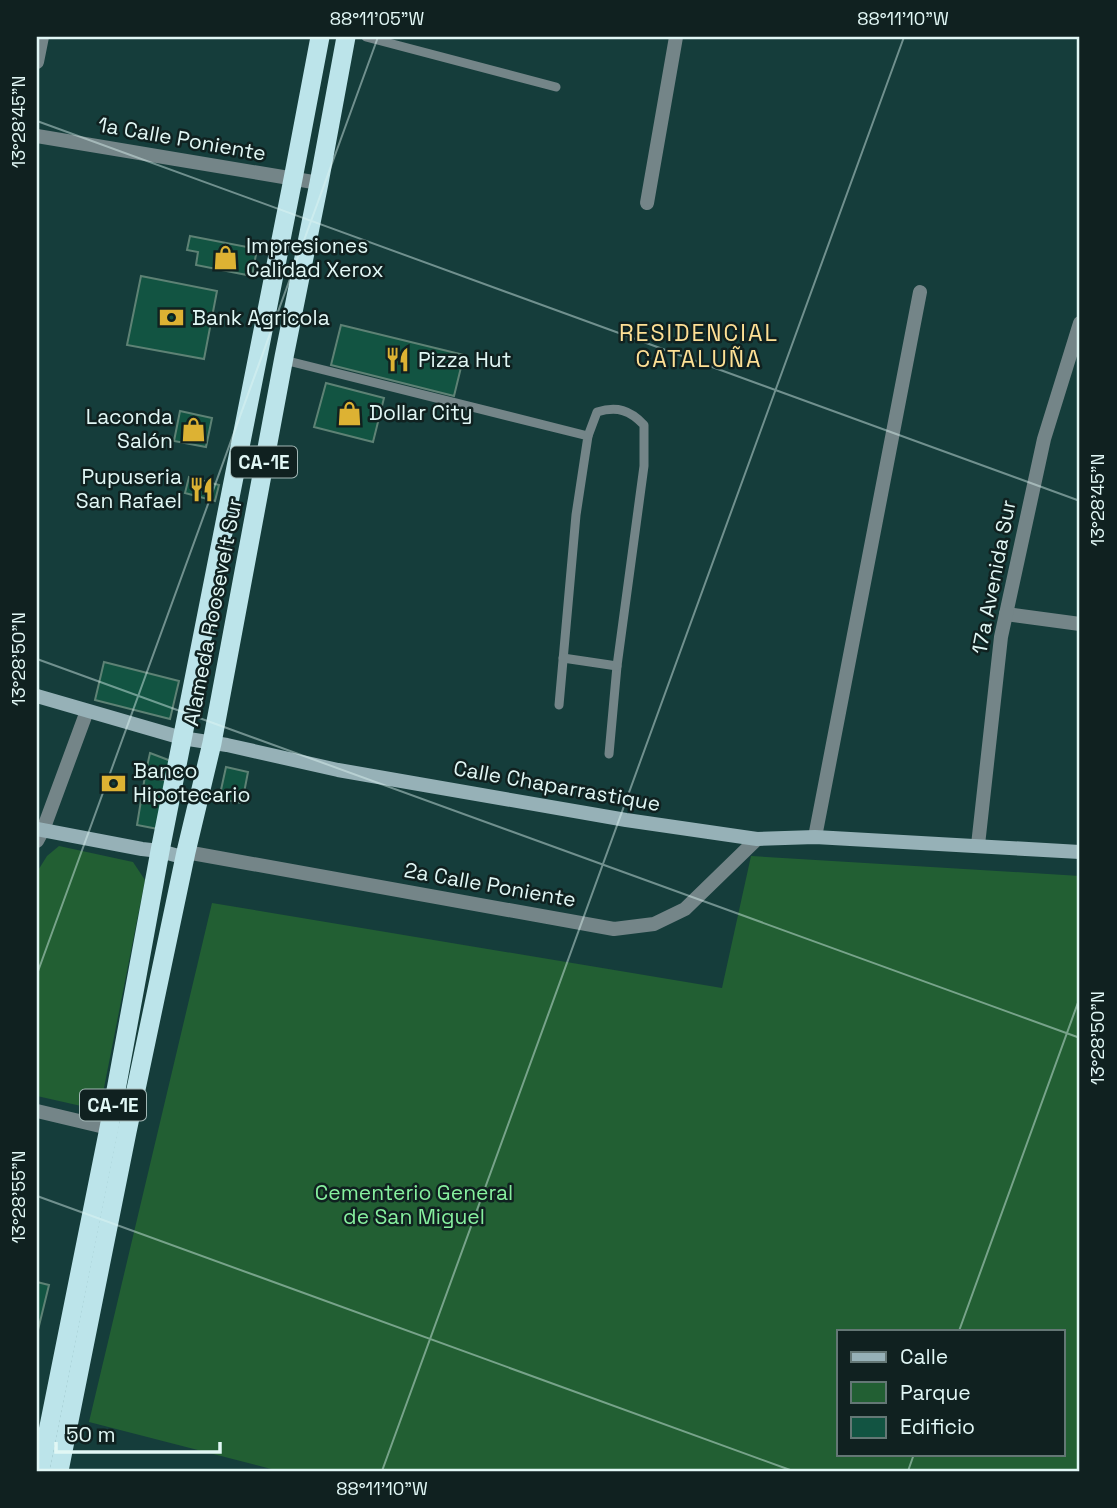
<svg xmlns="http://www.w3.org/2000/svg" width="1117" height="1508" font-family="'Space Grotesk',sans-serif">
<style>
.green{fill:#225f33;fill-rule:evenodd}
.building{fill:#125442;stroke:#5e8275;stroke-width:2}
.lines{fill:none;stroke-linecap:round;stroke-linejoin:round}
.service{stroke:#748588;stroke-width:9}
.minor{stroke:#748588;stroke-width:14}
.secondary{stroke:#96b1b7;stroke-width:14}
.trunk{stroke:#bce4ea;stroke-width:19}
.ticks{fill:none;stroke:#e1f7f5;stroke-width:2;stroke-opacity:0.45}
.labels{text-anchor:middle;stroke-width:5;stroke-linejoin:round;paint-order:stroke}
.shield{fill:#102120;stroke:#a2b7b5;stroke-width:2}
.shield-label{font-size:19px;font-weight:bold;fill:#e1f7f5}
.street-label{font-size:21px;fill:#e1f7f5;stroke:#102120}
.poi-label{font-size:21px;fill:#e1f7f5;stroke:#102120;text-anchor:start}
.park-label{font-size:21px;fill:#87f09f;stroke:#102120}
.neighbourhood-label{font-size:23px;letter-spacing:2px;fill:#fee095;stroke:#102120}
.neatline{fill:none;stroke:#e1f7f5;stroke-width:2.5}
.ticks-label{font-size:18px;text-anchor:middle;fill:#e1f7f5}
</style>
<rect width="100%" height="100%" fill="#153d3b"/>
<!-- green -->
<g class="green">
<path d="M59,846L133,862L145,880L101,1103L90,1108L37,1096V872L47,856Z"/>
<path d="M751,856L1080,876V1471H279L89,1422L212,903L722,988ZM839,1331H1063V1454H839Z"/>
</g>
<!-- building -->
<g class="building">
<path d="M190,236L257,249L252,276L196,265L198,252L187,250Z"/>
<path d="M141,276L217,291L204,359L127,345Z"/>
<path d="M341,325L464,355L454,396L331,365Z"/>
<path d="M326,383L384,398L373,442L314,427Z"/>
<path d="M180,411L212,418L206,447L174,441Z"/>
<path d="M189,477L219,485L215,501L185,493Z"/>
<path d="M104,662L179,681L170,719L95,700Z"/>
<path d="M150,753L171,761L168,781L145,776Z"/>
<path d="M226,767L248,772L242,803L219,799Z"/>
<path d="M145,776L168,781L158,829L137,825Z"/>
<path d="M37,1282L49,1285L37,1334Z"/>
</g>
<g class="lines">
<!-- service -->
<g class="service">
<path d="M366,37L556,87"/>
<path d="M284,357L292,362L588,436L576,515L559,705"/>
<path d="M588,436L597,412C617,406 630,410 644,425V466L617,666L609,754"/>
<path d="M563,658L617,666"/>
</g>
<!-- minor -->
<g class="minor">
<path d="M37,62L42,37"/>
<path d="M37,136L319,183"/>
<path d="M647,203L676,37"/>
<path d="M1006,614L1080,624"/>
<path d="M815,837L920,292"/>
<path d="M37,841L43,830L87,711"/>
<path d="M978,845L1001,637L1044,439L1080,323"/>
<path d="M186,852L614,929L654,924L685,909L757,839"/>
<path d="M37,1111L117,1130"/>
</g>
<!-- secondary -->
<g class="secondary">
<path d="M37,696L182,738L227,745L338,770L626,820L757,839L815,837L1080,852"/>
<path d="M37,829L142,849L160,851L186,858"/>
</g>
<!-- trunk -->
<g class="trunk">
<path d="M40,1471L109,1128L160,851L293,179L320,37"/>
<path d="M59,1471L127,1132L186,852L212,743L284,357L319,183L346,37"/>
</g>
</g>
<!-- ticks -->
<path class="ticks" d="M37,121L1080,501M37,659L1080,1038M37,974L378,37M37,1196L793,1471M959,1331L1080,997M382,1471L904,37M908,1471L914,1454"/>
<!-- icons -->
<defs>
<symbol id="shop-bare" viewBox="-9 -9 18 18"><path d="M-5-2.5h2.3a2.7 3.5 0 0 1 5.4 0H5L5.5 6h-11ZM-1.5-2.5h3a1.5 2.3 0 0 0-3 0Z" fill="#ddb233" stroke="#102120" stroke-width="2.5" paint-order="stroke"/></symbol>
<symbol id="bank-bare" viewBox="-9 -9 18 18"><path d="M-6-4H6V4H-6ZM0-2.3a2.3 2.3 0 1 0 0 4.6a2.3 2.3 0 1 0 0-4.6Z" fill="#ddb233" stroke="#102120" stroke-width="2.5" paint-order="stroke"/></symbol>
<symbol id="restaurant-bare" viewBox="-9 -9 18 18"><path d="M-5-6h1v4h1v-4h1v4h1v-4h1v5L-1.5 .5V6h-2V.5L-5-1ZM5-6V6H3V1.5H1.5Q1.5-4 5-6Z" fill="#ddb233" stroke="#102120" stroke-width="2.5" paint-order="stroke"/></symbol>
</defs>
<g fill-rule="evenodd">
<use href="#shop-bare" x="208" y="240" width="35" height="35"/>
<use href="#bank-bare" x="154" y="300" width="35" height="35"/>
<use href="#restaurant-bare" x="380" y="342" width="35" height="35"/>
<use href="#shop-bare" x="332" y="396" width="35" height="35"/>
<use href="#shop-bare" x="176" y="412" width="35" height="35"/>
<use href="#restaurant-bare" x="184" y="472" width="35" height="35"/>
<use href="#bank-bare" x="96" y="766" width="35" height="35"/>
</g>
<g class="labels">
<!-- shield labels -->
<g class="shield">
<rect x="231" y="446.5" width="66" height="31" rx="5"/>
<rect x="80" y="1089.5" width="66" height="31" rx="5"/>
</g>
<g class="shield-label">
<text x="264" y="469">CA-1E</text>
<text x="113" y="1112">CA-1E</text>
</g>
<!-- street labels -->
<g class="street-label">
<text transform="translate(182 139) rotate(10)" y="7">1a Calle Poniente</text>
<text transform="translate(994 577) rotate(-79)" y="7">17a Avenida Sur</text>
<text transform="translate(213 612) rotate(-79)" y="7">Alameda Roosevelt Sur</text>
<text transform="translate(557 786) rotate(10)" y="7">Calle Chaparrastique</text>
<text transform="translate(490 885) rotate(10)" y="7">2a Calle Poniente</text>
</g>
<!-- poi labels -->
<g class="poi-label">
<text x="246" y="253">Impresiones<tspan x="246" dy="24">Calidad Xerox</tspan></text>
<text x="192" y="325">Bank Agricola</text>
<text x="418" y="367">Pizza Hut</text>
<text x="369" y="420">Dollar City</text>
<text x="173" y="424" text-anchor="end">Laconda<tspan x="173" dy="24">Salón</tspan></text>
<text x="182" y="484" text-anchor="end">Pupuseria<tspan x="182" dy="24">San Rafael</tspan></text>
<text x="133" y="778">Banco<tspan x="133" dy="24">Hipotecario</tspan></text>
</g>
<!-- park labels -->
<g class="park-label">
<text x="414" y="1200">Cementerio General<tspan x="414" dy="24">de San Miguel</tspan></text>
</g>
<!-- neighbourhood labels -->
<g class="neighbourhood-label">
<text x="699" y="341">RESIDENCIAL<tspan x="699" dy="26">CATALUÑA</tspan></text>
</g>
</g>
<!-- border -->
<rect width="1117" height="1508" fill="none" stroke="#102120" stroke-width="77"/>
<!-- legend -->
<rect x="837" y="1330" width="228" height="126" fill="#102120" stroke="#647775" stroke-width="2"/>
<rect x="851" y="1352" width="35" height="10" fill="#96b1b7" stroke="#647775" stroke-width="2"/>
<text x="900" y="1364" font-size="21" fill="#e1f7f5">Calle</text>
<rect x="851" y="1382" width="35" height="21" fill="#225f33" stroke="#647775" stroke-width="2"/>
<text x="900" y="1400" font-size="21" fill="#e1f7f5">Parque</text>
<rect x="851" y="1417" width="35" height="21" fill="#125442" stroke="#647775" stroke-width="2"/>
<text x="900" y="1434" font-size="21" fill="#e1f7f5">Edificio</text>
<!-- scale -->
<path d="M56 1442v10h164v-10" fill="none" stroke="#e1f7f5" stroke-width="3.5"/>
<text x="66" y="1442" font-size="21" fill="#e1f7f5" stroke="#102120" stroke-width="5" paint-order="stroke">50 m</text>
<rect x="38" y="38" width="1040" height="1432" class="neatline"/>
<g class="ticks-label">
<text x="377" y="25">88°11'05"W</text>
<text x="903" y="25">88°11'10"W</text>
<text transform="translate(19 122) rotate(-90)" y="6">13°28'45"N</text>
<text transform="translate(1098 500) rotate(-90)" y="6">13°28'45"N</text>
<text transform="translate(19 659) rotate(-90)" y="6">13°28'50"N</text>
<text transform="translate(1098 1038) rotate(-90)" y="6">13°28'50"N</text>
<text transform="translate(19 1197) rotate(-90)" y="6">13°28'55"N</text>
<text x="382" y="1495">88°11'10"W</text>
</g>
</svg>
